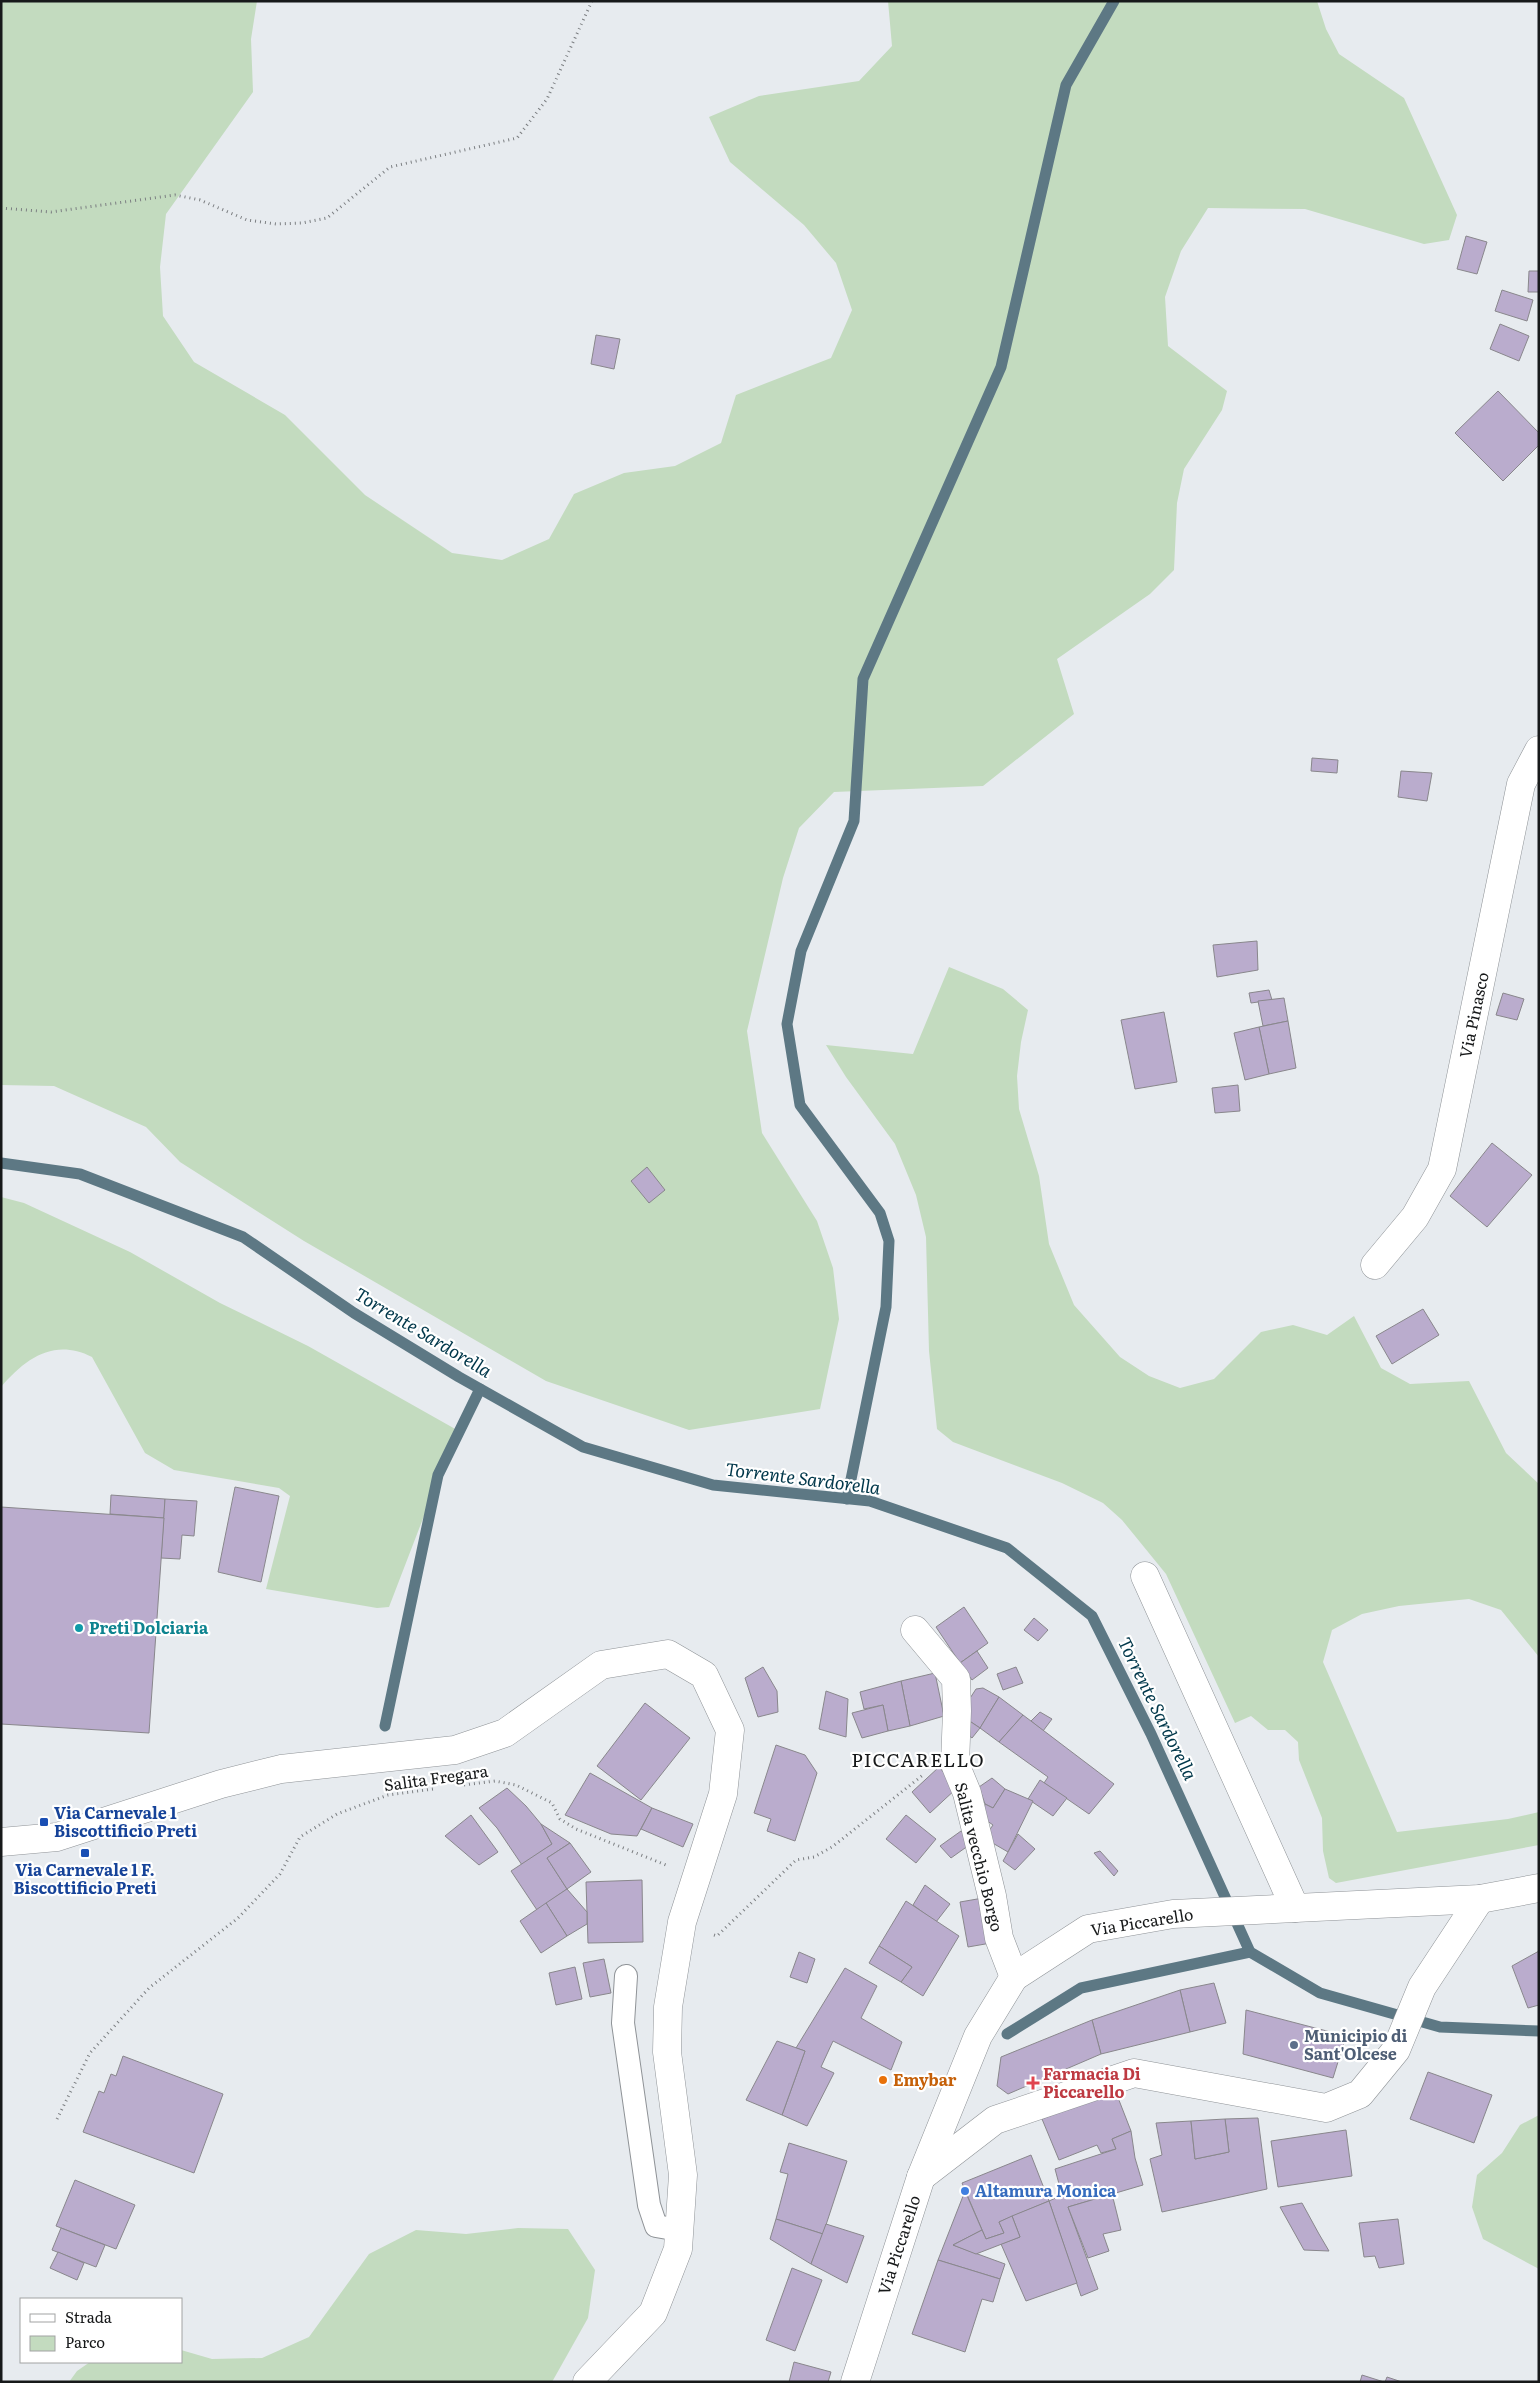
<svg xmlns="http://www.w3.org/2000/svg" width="1540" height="2383" font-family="Literata,serif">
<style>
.green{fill:#c3dbbf}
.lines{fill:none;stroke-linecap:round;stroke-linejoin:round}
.stream{stroke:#5d7884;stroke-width:11}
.building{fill:#baaccd;stroke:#89878c}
.lane-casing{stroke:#8f9397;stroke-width:24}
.street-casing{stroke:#8f9397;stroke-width:29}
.secondary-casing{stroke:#8f9397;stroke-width:29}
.path{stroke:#7c7f82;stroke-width:3;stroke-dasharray:1 4;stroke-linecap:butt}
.lane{stroke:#fff;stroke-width:22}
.street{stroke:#fff;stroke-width:28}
.secondary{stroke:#fff;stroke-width:28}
.culture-dot{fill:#0f9aa8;stroke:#fff;stroke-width:2}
.transit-dot{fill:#1a4fb4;stroke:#fff;stroke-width:2}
.service-dot{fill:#5c6f8a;stroke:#fff;stroke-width:2}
.food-dot{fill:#e8710a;stroke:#fff;stroke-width:2}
.health-dot{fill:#e0444e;stroke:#fff;stroke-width:2}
.shop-dot{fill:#3f7fe0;stroke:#fff;stroke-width:2}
.labels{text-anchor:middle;stroke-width:4.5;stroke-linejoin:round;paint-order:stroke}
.street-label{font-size:16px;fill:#17191a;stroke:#fff}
.culture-label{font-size:16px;font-weight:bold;fill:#0d838f;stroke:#fff;text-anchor:start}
.transit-label{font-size:16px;font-weight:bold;fill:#164399;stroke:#fff;text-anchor:start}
.service-label{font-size:16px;font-weight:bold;fill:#4e5e75;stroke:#fff;text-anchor:start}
.health-label{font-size:16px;font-weight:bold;fill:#be3a42;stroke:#fff;text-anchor:start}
.food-label{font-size:16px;font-weight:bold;fill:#c56008;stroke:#fff;text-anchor:start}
.shop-label{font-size:16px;font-weight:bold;fill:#366cbe;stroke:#fff;text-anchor:start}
.water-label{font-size:18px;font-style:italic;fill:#00374a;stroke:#fff}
.quarter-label{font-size:19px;letter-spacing:1px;fill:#17191a;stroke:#fff}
</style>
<rect width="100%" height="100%" fill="#e7ebef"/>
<!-- green -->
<g class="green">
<path d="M1,1H257L251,39L253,92L166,214L160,267L163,316L194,362L285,415L365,495L452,553L502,560L549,539L574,494L624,473L675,466L721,443L736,395L831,358L852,310L836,263L804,225L730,162L709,117L759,96L859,81L892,46L888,1H1317L1326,29L1339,54L1404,98L1457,215L1449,240L1424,244L1305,209L1208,208L1181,251L1165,297L1168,346L1227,391L1222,410L1184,469L1177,503L1174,570L1150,594L1057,659L1074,714L983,786L834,792L799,828L783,878L747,1031L762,1133L817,1221L833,1268L839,1319L820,1409L689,1430L546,1381L304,1241L180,1162L146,1127L54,1086L1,1085Z"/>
<path d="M949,967L1003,989L1028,1010L1021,1042L1017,1076L1019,1109L1039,1176L1049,1244L1074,1305L1120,1357L1149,1376L1180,1388L1214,1379L1261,1332L1293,1325L1327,1335L1354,1316L1381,1368L1410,1384L1469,1381L1506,1453L1539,1484V1657L1501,1610L1469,1599L1399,1606L1362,1614L1332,1630L1323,1662L1397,1832L1508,1819L1539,1812V1845L1336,1883L1329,1878L1323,1851L1322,1818L1299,1760L1298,1742L1285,1730H1268L1251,1716L1235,1723L1166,1574L1122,1520L1103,1503L1062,1483L953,1442L937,1429L929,1351L926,1237L916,1195L895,1144L846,1077L826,1045L913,1054Z"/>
<path d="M1,1197L24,1203L130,1252L220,1303L308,1346L457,1430L389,1607L377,1608L266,1589L290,1496L279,1488L174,1470L145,1453L92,1357C54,1338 26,1358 1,1387Z"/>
<path d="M1539,2115V2269L1483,2239L1472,2207L1477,2175L1502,2153L1520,2125Z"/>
<path d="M518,2228L568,2229L595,2270L588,2318L552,2382H69L77,2371L90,2362H181V2350L212,2359L262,2358L309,2337L369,2254L416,2230L466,2234Z"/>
</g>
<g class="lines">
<!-- stream -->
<g class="stream">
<path d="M1,1163L80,1174L243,1237L354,1313L459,1377L583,1447L713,1485L870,1501L1007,1548L1092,1616L1151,1734L1250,1952L1320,1993L1440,2027L1539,2031"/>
<path d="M847,1499L886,1307L889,1241L880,1213L800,1105L787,1024L801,951L854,821L863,679L1001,367L1066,85L1114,1"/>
<path d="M385,1726L438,1475L480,1389"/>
<path d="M1007,2034L1081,1988L1250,1952"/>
</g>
</g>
<!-- building -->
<g class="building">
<path d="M1466,236L1487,242L1477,274L1457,269Z"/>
<path d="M1529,271H1539V292H1528Z"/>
<path d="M1502,290L1533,300L1527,321L1495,311Z"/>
<path d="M1500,324L1529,336L1519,361L1490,349Z"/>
<path d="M596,335L620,339L614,369L591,364Z"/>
<path d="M1498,391L1539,433V445L1503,481L1455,433Z"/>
<path d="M1312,758L1338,760L1337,773L1311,771Z"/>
<path d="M1401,771L1432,773L1427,801L1398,797Z"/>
<path d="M1257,941L1258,970L1217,977L1213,945Z"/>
<path d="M1269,990L1272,1000L1251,1003L1249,993Z"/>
<path d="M1503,993L1524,999L1517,1020L1496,1015Z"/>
<path d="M1284,998L1288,1021L1263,1026L1258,1001Z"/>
<path d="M1164,1012L1177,1082L1135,1089L1121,1020Z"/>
<path d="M1288,1021L1296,1068L1269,1074L1259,1027Z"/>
<path d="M1259,1027L1269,1074L1245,1080L1234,1033Z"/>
<path d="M1238,1085L1240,1111L1215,1113L1212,1088Z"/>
<path d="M1492,1143L1532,1175L1487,1227L1450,1196Z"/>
<path d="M647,1167L665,1190L649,1203L631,1181Z"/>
<path d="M1423,1309L1439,1335L1392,1364L1376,1336Z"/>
<path d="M235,1487L279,1496L261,1582L218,1572Z"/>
<path d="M111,1495L165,1499L164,1518L110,1514Z"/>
<path d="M165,1499L197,1501L194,1536L182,1535L180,1559L161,1558Z"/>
<path d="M1,1507L164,1518L149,1733L1,1724Z"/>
<path d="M964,1607L988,1643L960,1663L936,1627Z"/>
<path d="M1034,1618L1048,1630L1038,1641L1024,1630Z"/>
<path d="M977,1651L988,1668L972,1680L960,1663Z"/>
<path d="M763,1667L777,1691L778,1712L758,1717L745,1678Z"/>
<path d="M1016,1667L1023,1683L1003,1690L997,1674Z"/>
<path d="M935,1673L944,1716L910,1726L901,1681Z"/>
<path d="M901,1681L910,1726L888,1731L883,1705L864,1709L860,1692Z"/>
<path d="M983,1688L999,1697L980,1728L965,1718L963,1709L976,1689Z"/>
<path d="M826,1691L848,1699L846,1737L819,1729Z"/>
<path d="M999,1697L1023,1715L999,1742L980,1728Z"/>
<path d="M645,1703L690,1738L641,1800L597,1766Z"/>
<path d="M883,1705L888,1731L862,1738L852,1713Z"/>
<path d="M1040,1712L1052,1719L1043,1731L1031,1721Z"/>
<path d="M1023,1715L1114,1784L1089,1814L1044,1783L1048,1777L999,1742Z"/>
<path d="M965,1718L980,1728L972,1738L959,1728Z"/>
<path d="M776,1745L805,1755L817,1773L795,1841L767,1831L771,1819L754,1813Z"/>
<path d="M939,1767L957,1788L930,1813L912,1792Z"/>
<path d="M590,1773L652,1808L637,1836L611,1834L565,1815Z"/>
<path d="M992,1778L1005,1789L993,1808L985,1804L979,1787Z"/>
<path d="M1040,1780L1067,1798L1053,1816L1028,1799Z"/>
<path d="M507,1788L526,1806L541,1824L552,1844L522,1865L497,1828L479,1808Z"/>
<path d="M1005,1789L1033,1801L1008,1852L984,1838L993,1825L983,1818L985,1804L993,1808Z"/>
<path d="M652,1808L693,1824L683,1847L641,1829Z"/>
<path d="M471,1815L498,1852L479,1865L445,1836Z"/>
<path d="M906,1815L936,1839L916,1863L886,1839Z"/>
<path d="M541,1824L570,1843L547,1858L567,1889L537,1910L511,1871L552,1844Z"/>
<path d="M961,1831L972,1843L951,1858L940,1846Z"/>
<path d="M1018,1834L1035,1849L1015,1870L1003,1861Z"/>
<path d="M570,1843L591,1872L567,1889L547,1858Z"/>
<path d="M1100,1851L1118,1871L1114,1876L1094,1853Z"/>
<path d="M642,1880L643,1942L588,1943L586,1882Z"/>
<path d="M925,1885L950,1904L936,1922L913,1905Z"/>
<path d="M567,1889L587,1912V1924L567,1936L546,1903Z"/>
<path d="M983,1898L991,1943L968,1947L960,1902Z"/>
<path d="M906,1901L959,1936L923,1996L901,1982L912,1967L879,1946Z"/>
<path d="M546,1903L567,1936L541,1953L520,1921Z"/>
<path d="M879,1946L912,1967L901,1982L869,1963Z"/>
<path d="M1539,1951V2005L1528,2008L1512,1966Z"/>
<path d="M799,1952L815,1959L807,1983L790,1977Z"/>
<path d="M604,1959L611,1993L590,1997L583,1963Z"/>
<path d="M575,1967L582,1999L556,2005L549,1973Z"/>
<path d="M845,1968L877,1986L861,2018L902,2042L891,2070L833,2041L821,2067L834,2073L807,2126L782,2115L805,2051L796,2048Z"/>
<path d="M1214,1983L1226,2023L1190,2032L1180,1990Z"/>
<path d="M1180,1990L1190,2032L1101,2054L1092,2020Z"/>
<path d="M1246,2010L1346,2036L1333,2078L1243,2054Z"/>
<path d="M1092,2020L1101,2054L1008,2094L997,2086L1001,2057Z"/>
<path d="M777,2041L805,2051L782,2115L746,2100Z"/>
<path d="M123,2056L223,2094L194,2173L83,2132L99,2091L104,2093L111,2074L116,2076Z"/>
<path d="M1428,2072L1492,2095L1474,2143L1410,2119Z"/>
<path d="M1115,2090L1131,2131L1112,2139L1116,2149L1101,2153L1097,2145L1059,2160L1042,2119Z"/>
<path d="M1258,2118L1267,2189L1162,2212L1150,2159L1162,2155L1156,2123L1191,2121L1195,2159L1229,2152L1225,2119Z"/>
<path d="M1225,2119L1229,2152L1195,2159L1191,2121Z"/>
<path d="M1346,2130L1352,2176L1278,2187L1271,2141Z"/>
<path d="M1131,2131L1135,2158L1143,2185L1068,2207L1098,2289L1081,2296L1049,2201L1062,2195L1055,2169L1116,2149L1112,2139Z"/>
<path d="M789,2143L847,2161L823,2234L776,2219L788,2174L780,2172Z"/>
<path d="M1031,2155L1049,2201L999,2222L1004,2233L986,2239L962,2183Z"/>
<path d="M75,2180L135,2205L116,2249L56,2226Z"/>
<path d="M965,2191L982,2230L953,2245L1005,2264L1000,2279L938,2260Z"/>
<path d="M1112,2194L1121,2230L1103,2234L1109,2251L1088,2258L1068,2207Z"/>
<path d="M1049,2201L1077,2283L1026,2301L1001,2244L1020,2237L1012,2216Z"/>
<path d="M1302,2203L1319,2234L1329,2251L1304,2250L1280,2207Z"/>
<path d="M1012,2216L1020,2237L976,2254L953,2245L982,2230L986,2239L1004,2233L999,2222Z"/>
<path d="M776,2219L823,2234L811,2264L770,2239Z"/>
<path d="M1398,2219L1404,2264L1379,2268L1375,2256L1364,2257L1359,2223Z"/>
<path d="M826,2224L864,2236L847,2283L811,2264Z"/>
<path d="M61,2228L105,2245L96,2267L52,2250Z"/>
<path d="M58,2252L84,2263L77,2280L50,2268Z"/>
<path d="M938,2260L1000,2279L993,2302L982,2299L965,2352L912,2334Z"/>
<path d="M792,2268L822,2280L795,2351L766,2340Z"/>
<path d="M794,2362L831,2372L828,2382H789Z"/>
<path d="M1362,2375L1384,2382H1360Z"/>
<path d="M1387,2377L1402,2382H1385Z"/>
</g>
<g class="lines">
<defs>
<path id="lane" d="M626,1976L623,2023L649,2205L656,2226L679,2230"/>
<g id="street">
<path d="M1375,1265L1415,1217L1442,1169L1521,784L1539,750"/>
<path d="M1145,1576L1295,1908"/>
<path d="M915,1630L956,1679L957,1711L955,1764L967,1793L992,1896L999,1938L1014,1977"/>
<path d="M921,2177L995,2120L1134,2073L1326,2108L1360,2094L1396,2050L1422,1987L1480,1899"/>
</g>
<g id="secondary">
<path d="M1,1842L57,1837L221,1784L281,1769L455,1750L505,1733L601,1665L668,1654L704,1675L730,1730L723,1794L682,1922L668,2007L667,2052L683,2175L678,2249L653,2313L587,2382"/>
<path d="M855,2382L921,2177L978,2036L1014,1977L1088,1929L1173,1914L1480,1899L1539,1888"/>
</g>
</defs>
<!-- lane casing -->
<use href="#lane" class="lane-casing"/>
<!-- street casing -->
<use href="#street" class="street-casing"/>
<!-- secondary casing -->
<use href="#secondary" class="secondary-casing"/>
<!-- path -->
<g class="path">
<path d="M1,208L51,212L175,195L200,200L247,220L276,224L302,223L327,218L390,167L517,138L547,99L592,1"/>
<path d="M464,1785L495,1781L516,1785L552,1803L560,1819L576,1829L666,1865"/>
<path d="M714,1935L717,1936L796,1860L814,1857L832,1847L923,1775"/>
<path d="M57,2119L90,2053L149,1988L238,1918L280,1874L300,1837L337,1814L388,1795L433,1789"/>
</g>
<!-- lane -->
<use href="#lane" class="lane"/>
<!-- street -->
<use href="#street" class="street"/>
<!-- secondary -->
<use href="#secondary" class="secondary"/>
</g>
<!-- markers -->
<circle class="culture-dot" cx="79" cy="1628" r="5"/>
<g class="transit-dot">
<rect x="39" y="1817" width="10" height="10" rx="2.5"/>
<rect x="80" y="1848" width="10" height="10" rx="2.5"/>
</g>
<circle class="service-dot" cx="1294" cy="2045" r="5"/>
<circle class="food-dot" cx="883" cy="2080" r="5"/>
<path class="health-dot" d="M1030.5 2075.5h5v5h5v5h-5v5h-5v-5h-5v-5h5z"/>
<circle class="shop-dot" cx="965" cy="2191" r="5"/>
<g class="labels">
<!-- street labels -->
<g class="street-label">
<text transform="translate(1474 1015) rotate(-78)" y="6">Via Pinasco</text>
<text transform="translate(436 1778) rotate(-8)" y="6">Salita Fregara</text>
<text transform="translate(979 1857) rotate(76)" y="6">Salita vecchio Borgo</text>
<text transform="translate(1142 1922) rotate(-9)" y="6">Via Piccarello</text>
<text transform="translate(899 2245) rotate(-72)" y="6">Via Piccarello</text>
</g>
<!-- culture labels -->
<g class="culture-label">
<text x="89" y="1634">Preti Dolciaria</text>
</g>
<!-- transit labels -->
<g class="transit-label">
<text x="54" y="1819">Via Carnevale 1<tspan x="54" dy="18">Biscottificio Preti</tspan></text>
<text x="85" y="1876" text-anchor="middle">Via Carnevale 1 F.<tspan x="85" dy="18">Biscottificio Preti</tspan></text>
</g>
<!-- service labels -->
<g class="service-label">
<text x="1304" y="2042">Municipio di<tspan x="1304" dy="18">Sant'Olcese</tspan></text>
</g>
<!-- health labels -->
<g class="health-label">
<text x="1043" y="2080">Farmacia Di<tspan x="1043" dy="18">Piccarello</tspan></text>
</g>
<!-- food labels -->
<g class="food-label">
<text x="893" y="2086">Emybar</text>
</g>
<!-- shop labels -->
<g class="shop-label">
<text x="975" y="2197">Altamura Monica</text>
</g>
<!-- water labels -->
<g class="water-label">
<text transform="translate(423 1333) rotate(31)" y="6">Torrente Sardorella</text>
<text transform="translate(803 1479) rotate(7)" y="6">Torrente Sardorella</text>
<text transform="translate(1157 1709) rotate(64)" y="6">Torrente Sardorella</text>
</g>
<!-- quarter labels -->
<g class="quarter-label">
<text x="918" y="1767">PICCARELLO</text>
</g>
</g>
<!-- border -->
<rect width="1540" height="2383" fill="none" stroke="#17191a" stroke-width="5"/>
<!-- legend -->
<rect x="20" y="2298" width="162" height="65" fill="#ffffff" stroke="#a2a3a3"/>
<rect x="30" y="2314" width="25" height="8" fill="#ffffff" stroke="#a2a3a3"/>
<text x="65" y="2323" font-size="15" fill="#17191a">Strada</text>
<rect x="30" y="2336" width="25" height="15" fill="#c3dbbf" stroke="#a2a3a3"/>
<text x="65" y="2348" font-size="15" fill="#17191a">Parco</text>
</svg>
